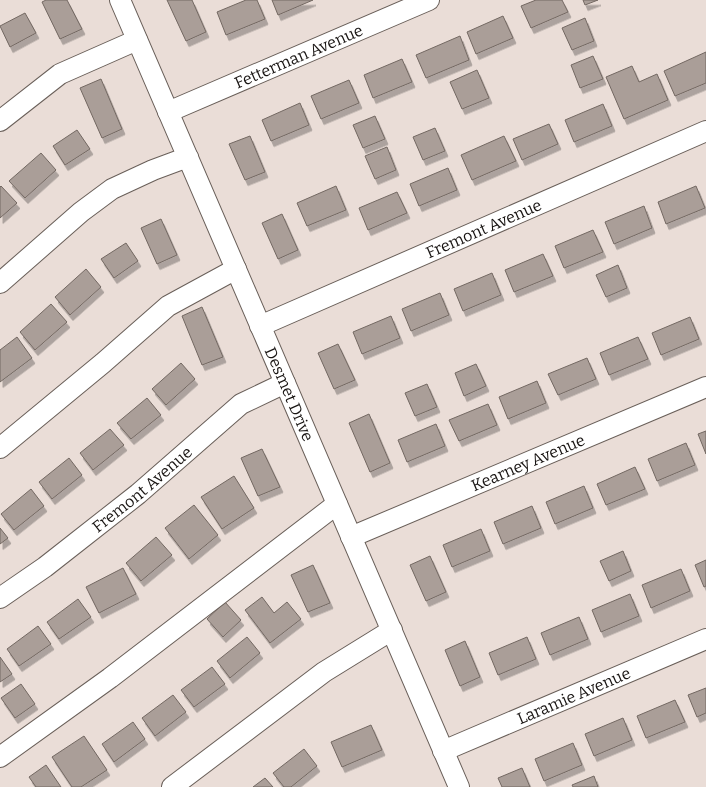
<svg xmlns="http://www.w3.org/2000/svg" width="706" height="787" font-family="Bitter,serif">
<style>
.building{fill:#aa9e98;stroke:#736862;filter:url(#shadow)}
.lines{fill:none;stroke-linecap:round;stroke-linejoin:round}
.minor-casing{stroke:#695f59;stroke-width:22}
.minor{stroke:#fff;stroke-width:20}
.labels{text-anchor:middle;stroke-width:4.5;stroke-linejoin:round;paint-order:stroke}
.street-label{font-size:16px;fill:#181412;stroke:#eaddd7}
</style>
<defs>
<filter id="shadow"><feDropShadow dx="3" dy="5.5" stdDeviation="0" flood-color="#0004"/></filter>
</defs>
<rect width="100%" height="100%" fill="#eaddd7"/>
<!-- building -->
<g class="building">
<path d="M46,0H67L82,29L60,39L42,2Z"/>
<path d="M167,0H192L206,32L186,41Z"/>
<path d="M246,0H257L265,19L226,35L217,12Z"/>
<path d="M272,0H313L278,15Z"/>
<path d="M536,0H562L568,12L531,28L521,6Z"/>
<path d="M583,0H598L585,5Z"/>
<path d="M25,13L36,33L10,47L0,26Z"/>
<path d="M503,16L513,38L476,54L467,32Z"/>
<path d="M585,18L594,41L572,50L562,28Z"/>
<path d="M460,36L469,60L426,78L416,55Z"/>
<path d="M706,52V83L675,96L664,71Z"/>
<path d="M593,56L603,79L580,88L571,65Z"/>
<path d="M402,59L412,82L373,98L364,75Z"/>
<path d="M632,66L639,82L657,74L668,100L624,119L606,77Z"/>
<path d="M477,70L489,98L462,109L450,82Z"/>
<path d="M101,79L122,129L102,138L80,88Z"/>
<path d="M349,80L359,103L321,119L311,96Z"/>
<path d="M300,103L309,125L271,141L262,120Z"/>
<path d="M603,104L612,126L574,142L565,120Z"/>
<path d="M375,116L385,139L363,148L353,125Z"/>
<path d="M549,124L558,144L522,160L513,139Z"/>
<path d="M435,128L445,151L423,160L413,137Z"/>
<path d="M77,130L90,149L65,165L53,146Z"/>
<path d="M250,136L265,172L245,180L229,144Z"/>
<path d="M504,136L516,161L472,180L461,155Z"/>
<path d="M387,147L396,170L375,179L365,156Z"/>
<path d="M41,153L56,170L25,198L9,181Z"/>
<path d="M448,168L457,190L419,206L410,184Z"/>
<path d="M1,186L17,203L0,218V187Z"/>
<path d="M336,186L346,210L307,226L297,203Z"/>
<path d="M696,186L705,208L666,224L658,202Z"/>
<path d="M397,192L407,213L368,230L359,208Z"/>
<path d="M644,206L652,228L614,244L605,222Z"/>
<path d="M282,214L298,250L278,259L262,223Z"/>
<path d="M161,219L177,255L157,264L141,228Z"/>
<path d="M593,230L603,252L564,268L555,246Z"/>
<path d="M126,243L138,261L114,278L101,259Z"/>
<path d="M543,254L553,276L514,292L505,270Z"/>
<path d="M618,265L627,288L606,297L596,275Z"/>
<path d="M86,269L101,287L70,315L55,297Z"/>
<path d="M492,273L501,295L463,311L454,289Z"/>
<path d="M440,293L449,315L411,331L402,309Z"/>
<path d="M51,304L67,322L35,350L20,332Z"/>
<path d="M202,307L223,357L202,365L182,316Z"/>
<path d="M391,316L400,338L362,354L353,332Z"/>
<path d="M690,317L699,339L661,355L652,333Z"/>
<path d="M17,337L32,358L0,382V350Z"/>
<path d="M638,337L648,359L609,375L600,353Z"/>
<path d="M338,344L355,380L334,389L318,353Z"/>
<path d="M587,358L596,379L558,395L548,374Z"/>
<path d="M181,363L195,379L166,405L152,389Z"/>
<path d="M476,364L486,386L464,396L455,373Z"/>
<path d="M537,381L546,403L508,419L499,397Z"/>
<path d="M427,384L437,407L415,416L405,393Z"/>
<path d="M147,398L161,415L131,439L117,423Z"/>
<path d="M488,404L497,425L459,441L449,420Z"/>
<path d="M369,414L390,463L370,472L349,423Z"/>
<path d="M436,424L445,446L407,462L398,440Z"/>
<path d="M110,429L124,445L93,470L80,453Z"/>
<path d="M706,431V454L698,434Z"/>
<path d="M686,443L695,465L657,481L648,459Z"/>
<path d="M262,449L280,487L258,496L241,458Z"/>
<path d="M69,458L82,475L52,499L39,482Z"/>
<path d="M635,467L645,489L606,505L597,484Z"/>
<path d="M234,476L254,508L222,529L201,497Z"/>
<path d="M584,486L593,508L555,524L546,502Z"/>
<path d="M31,489L44,506L14,530L1,514Z"/>
<path d="M194,505L218,535L189,559L165,528Z"/>
<path d="M532,506L541,528L503,544L494,522Z"/>
<path d="M0,528L8,538L0,544Z"/>
<path d="M481,529L490,551L452,567L443,545Z"/>
<path d="M156,537L172,555L141,581L126,563Z"/>
<path d="M623,551L631,571L609,581L600,561Z"/>
<path d="M430,556L446,592L426,601L410,565Z"/>
<path d="M706,560V586L704,587L695,565Z"/>
<path d="M313,565L330,603L308,612L291,575Z"/>
<path d="M123,568L136,594L99,613L86,587Z"/>
<path d="M681,569L690,591L651,608L642,585Z"/>
<path d="M630,594L639,616L601,632L592,610Z"/>
<path d="M262,597L274,613L287,602L301,619L270,643L245,610Z"/>
<path d="M78,599L91,617L59,639L47,622Z"/>
<path d="M225,602L241,620L223,637L207,619Z"/>
<path d="M579,617L588,639L550,655L541,633Z"/>
<path d="M38,626L51,644L19,666L7,649Z"/>
<path d="M247,637L260,653L230,678L217,661Z"/>
<path d="M527,637L536,659L498,675L489,653Z"/>
<path d="M465,641L480,677L460,686L445,650Z"/>
<path d="M0,657L12,674L0,682Z"/>
<path d="M212,667L225,684L194,707L181,690Z"/>
<path d="M21,684L35,704L15,718L1,698Z"/>
<path d="M706,688V713L697,717L688,695Z"/>
<path d="M173,695L186,712L155,736L142,718Z"/>
<path d="M675,700L685,722L646,738L637,716Z"/>
<path d="M623,718L632,740L594,756L585,734Z"/>
<path d="M133,722L145,739L114,762L102,744Z"/>
<path d="M371,725L382,750L342,767L331,742Z"/>
<path d="M84,736L107,770L81,787H72L52,757Z"/>
<path d="M573,743L582,765L544,781L535,759Z"/>
<path d="M304,749L317,766L291,787H284L273,773Z"/>
<path d="M46,765L61,787H36L29,777Z"/>
<path d="M522,768L530,787H502L498,778Z"/>
<path d="M594,776L598,787H573L572,785Z"/>
<path d="M265,778L273,787H253Z"/>
</g>
<g class="lines">
<defs>
<g id="minor">
<path id="s1" d="M120,0L459,787"/>
<path id="s2" d="M168,112L429,0"/>
<path d="M0,121L60,74L137,40"/>
<path d="M0,283L81,212L112,189L153,170L188,157"/>
<path id="s3" d="M260,326L706,131"/>
<path d="M0,448L103,363L168,306L236,269"/>
<path id="s4" d="M351,537L706,387"/>
<path id="s5" d="M0,598L45,567L138,494L241,404L285,383"/>
<path id="s6" d="M443,751L706,639"/>
<path d="M0,757L110,678L337,504"/>
<path d="M172,787L324,672L392,630"/>
</g>
</defs>
<!-- minor casing -->
<use href="#minor" class="minor-casing"/>
<!-- minor -->
<use href="#minor" class="minor"/>
</g>
<g class="labels">
<!-- street labels -->
<g class="street-label">
<text dy="6" stroke="none"><textPath href="#s2" startOffset="142">Fetterman Avenue</textPath></text>
<text dy="6" stroke="none"><textPath href="#s3" startOffset="244">Fremont Avenue</textPath></text>
<text dy="6" stroke="none"><textPath href="#s1" startOffset="429">Desmet Drive</textPath></text>
<text dy="6" stroke="none"><textPath href="#s4" startOffset="192">Kearney Avenue</textPath></text>
<text dy="6" stroke="none"><textPath href="#s5" startOffset="179">Fremont Avenue</textPath></text>
<text dy="6" stroke="none"><textPath href="#s6" startOffset="142">Laramie Avenue</textPath></text>
</g>
</g>
</svg>
